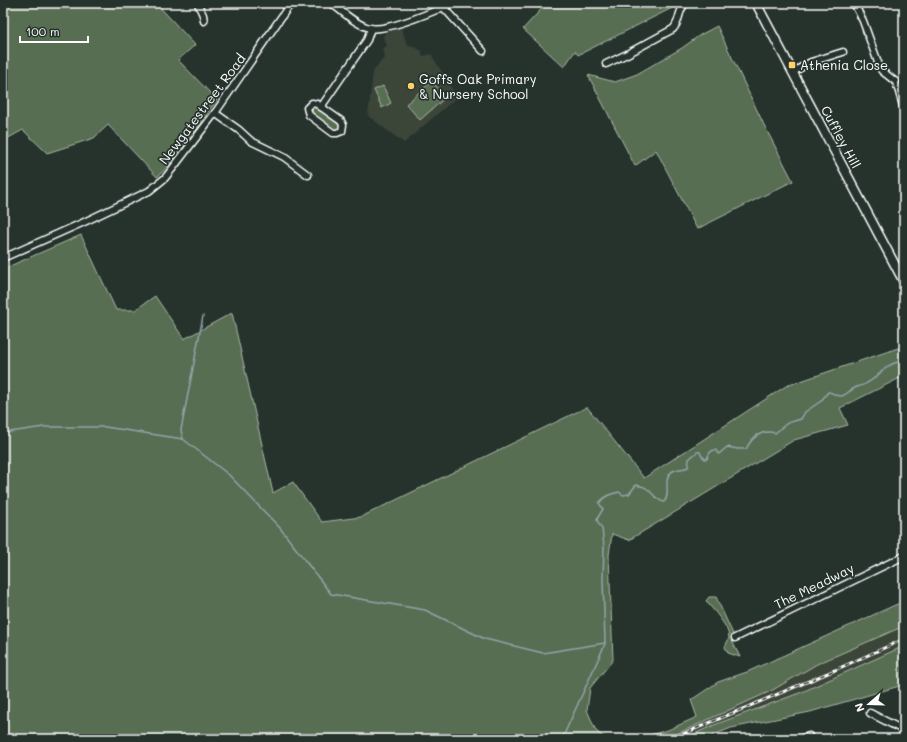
<svg xmlns="http://www.w3.org/2000/svg" width="907" height="742" font-family="Mali,sans-serif">
<style>
.built{fill:#3b4439}
.green{fill:#586e52;stroke:#acb6a8}
.lines{fill:none;stroke-linecap:round;stroke-linejoin:round}
.stream{stroke:#94a4aa;stroke-width:1.5}
.minor-casing{stroke:#fff;stroke-width:9}
.major-casing{stroke:#fff;stroke-width:11}
.minor{stroke:#26332d;stroke-width:6}
.major{stroke:#26332d;stroke-width:8}
.rail-casing{stroke:#fff;stroke-width:3}
.rail{stroke:#26332d;stroke-width:1.5;stroke-dasharray:4.5;stroke-linecap:butt}
.poi-dot{fill:#ffd166;stroke:#26332d;stroke-width:1.5}
.labels{text-anchor:middle;stroke-width:3.5;stroke-linejoin:round;paint-order:stroke}
.poi-label{font-size:13px;fill:#fff;stroke:#26332d;text-anchor:start}
.street-label{font-size:13px;fill:#fff;stroke:#26332d}
</style>
<rect width="100%" height="100%" fill="#26332d"/>
<filter id="ink" filterUnits="userSpaceOnUse"><feTurbulence type="fractalNoise" baseFrequency=".025" numOctaves="2"/><feDisplacementMap in="SourceGraphic" scale="8" xChannelSelector="R" yChannelSelector="G"/><feConvolveMatrix kernelMatrix="1 2 1 2 8 2 1 2 1" color-interpolation-filters="sRGB"/></filter>
<g filter="url(#ink)">
<!-- built -->
<g class="built">
<path d="M401,27L407,44L421,50L423,56L431,54L457,97L404,143L368,116L373,72L376,67L385,57L382,48L387,46L383,37L385,33Z"/>
<path d="M904,626V646L802,692L714,725L683,739H664L771,691L817,664Z"/>
</g>
<!-- green -->
<g class="green">
<path d="M3,3H156L195,45L178,60L217,100C198,126 181,156 157,177L108,125L94,138L47,153L23,130L3,141Z"/>
<path d="M547,3H682L578,55L575,51L564,67L523,29Z"/>
<path d="M717,26L765,127L793,181L697,229L656,150L635,166L588,75L615,82L637,74L682,48L700,35Z"/>
<path d="M432,81L446,97L420,120L406,104Z"/>
<path d="M383,86L391,103L382,108L374,90Z"/>
<path d="M314,106L340,124L339,130L335,131L311,114L310,108Z"/>
<path d="M81,235L116,310H135L155,296L184,339L232,313L273,493L293,482L322,522L361,517L587,407L644,478L786,386L904,346V376L840,408L848,425L794,440L629,540L612,534L609,555L613,660L590,688L587,710L596,731L606,739H3V269Z"/>
<path d="M709,597H716L733,634V643L740,657L728,653L725,647C726,644 728,641 729,638C729,626 713,610 706,601Z"/>
<path d="M904,601V626L817,664L771,691L681,732L664,739H635L668,730L697,717L691,700L718,682L747,672Z"/>
<path d="M904,646V683L903,685L810,712L731,728L704,739H683L714,725L802,692Z"/>
</g>
<g class="lines">
<!-- stream -->
<g class="stream">
<path d="M3,433L44,427H105L183,439L229,475L280,528L331,594L425,610L485,639L543,653L605,643L603,579L604,547L602,528L598,523L597,519L603,509L599,503C604,496 611,494 619,492L623,495L629,494L636,485C639,486 643,486 646,488C652,492 656,500 664,502C672,494 661,478 673,471C678,468 683,470 688,467L689,459L697,452H700L701,455L705,459H707C709,454 710,450 716,450L718,454L720,453L727,447L738,449H746C752,437 762,429 775,433C779,430 782,427 786,424C791,421 796,421 801,419L805,412L821,401L828,392C833,392 837,397 842,396C846,395 849,391 853,389C857,386 863,386 867,383C882,375 884,363 904,361"/>
<path d="M183,439L181,430L203,316"/>
<path d="M562,739L605,644"/>
</g>
<defs>
<g id="minor">
<path d="M331,3C342,11 356,25 370,28C386,32 437,10 453,3"/>
<path d="M854,3L863,21L880,68L882,71L896,82L903,106"/>
<path d="M198,4L203,15L204,21"/>
<path d="M443,7L483,51"/>
<path d="M606,64L627,54L673,29C681,21 677,11 686,3"/>
<path d="M793,72L811,62L843,52"/>
<path d="M312,103L317,104L341,121L343,125L342,131L337,133H333L309,115L307,108Z"/>
<path d="M321,107L367,40L371,28"/>
<path d="M215,113L239,130L251,141L284,157L308,175"/>
<path d="M3,258L82,223L149,191L165,178L173,168L215,113L291,3"/>
<path d="M735,638L904,556"/>
<path d="M870,713L899,728L904,731"/>
<path d="M799,739L809,736"/>
</g>
<path id="major" d="M756,3L904,282"/>
</defs>
<!-- minor casing -->
<use href="#minor" class="minor-casing"/>
<!-- major casing -->
<use href="#major" class="major-casing"/>
<!-- minor -->
<use href="#minor" class="minor"/>
<!-- major -->
<use href="#major" class="major"/>
<defs>
<path id="rail" d="M671,739L835,670L904,639"/>
</defs>
<!-- rail casing -->
<use href="#rail" class="rail-casing"/>
<!-- rail -->
<use href="#rail" class="rail"/>
</g>
</g>
<!-- markers -->
<g class="poi-dot">
<rect x="788" y="61" width="8" height="8" rx="2"/>
<circle cx="411" cy="86" r="4"/>
</g>
<g class="labels">
<!-- poi labels -->
<g class="poi-label">
<text x="800" y="70">Athenia Close</text>
<text x="419" y="84">Goffs Oak Primary<tspan x="419" dy="15">&amp; Nursery School</tspan></text>
</g>
<!-- street labels -->
<g class="street-label">
<text transform="translate(202 109) rotate(-53)" y="5">Newgatestreet Road</text>
<text transform="translate(841 137) rotate(62)" y="5">Cuffley Hill</text>
<text transform="translate(814 586) rotate(-26)" y="5">The Meadway</text>
</g>
</g>
<!-- margin -->
<rect width="907" height="742" fill="none" stroke="#26332d" stroke-width="16"/>
<rect x="8" y="8" width="891" height="726" fill="none" stroke="#fff" stroke-width="1.5" filter="url(#ink)"/>
<!-- north arrow -->
<g transform="translate(869 704) rotate(250)" stroke="#26332d" stroke-width="3" paint-order="stroke">
<path d="M0-3L7 15L0 10L-7 15Z" fill="#ffffff"/>
<text y="-6" font-size="11" font-weight="bold" text-anchor="middle" fill="#ffffff">N</text>
</g>
<!-- scale -->
<path d="M20 36v6h68v-6" fill="none" stroke="#ffffff" stroke-width="2"/>
<text x="26" y="36" font-size="12" fill="#ffffff" stroke="#26332d" stroke-width="3" paint-order="stroke">100 m</text>
</svg>
